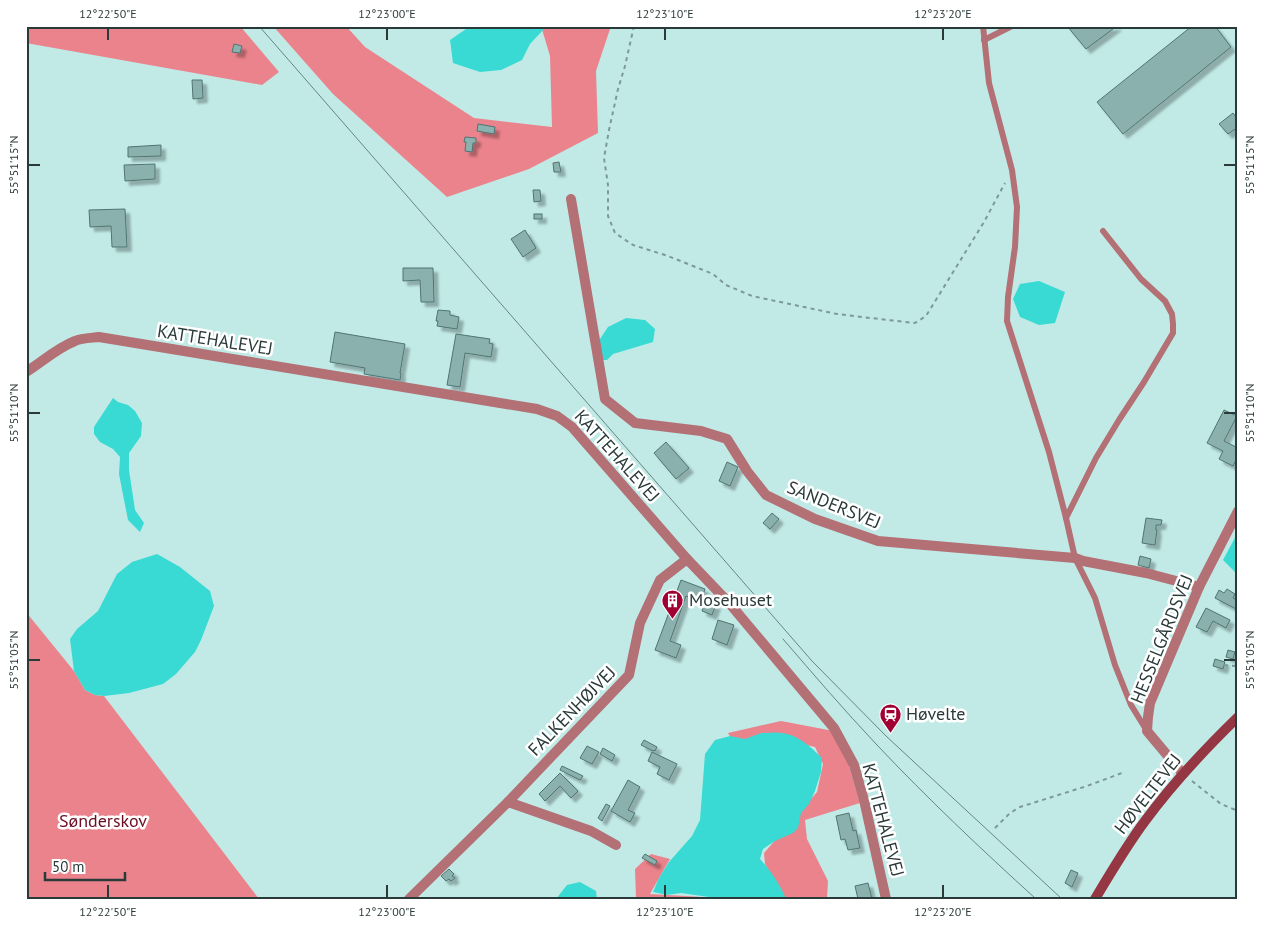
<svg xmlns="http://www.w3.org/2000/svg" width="1264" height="925" font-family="'PT Sans',sans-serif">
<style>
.forest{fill:#eb838c}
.water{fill:#38dad3}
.building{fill:#8ab1ae;stroke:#4f7472;filter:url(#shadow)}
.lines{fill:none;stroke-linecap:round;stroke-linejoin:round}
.path{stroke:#7c9997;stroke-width:2;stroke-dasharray:4 4;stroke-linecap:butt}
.lane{stroke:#b37075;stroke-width:6}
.street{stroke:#b37075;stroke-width:10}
.secondary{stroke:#953643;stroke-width:10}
.tram{stroke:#698482;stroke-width:1}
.ticks{fill:none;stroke:#2a3a39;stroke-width:2}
.labels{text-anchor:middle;stroke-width:5;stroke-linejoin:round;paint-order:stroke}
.street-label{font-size:18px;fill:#2a3a39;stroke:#fff}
.poi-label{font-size:18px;fill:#2a3a39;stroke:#fff;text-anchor:start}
.park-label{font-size:18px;fill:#6b0c22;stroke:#fff}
.neatline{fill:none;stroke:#2a3a39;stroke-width:2}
.ticks-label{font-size:12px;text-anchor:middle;fill:#2a3a39}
</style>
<defs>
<filter id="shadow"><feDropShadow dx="4.5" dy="4.5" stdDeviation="1" flood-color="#0004"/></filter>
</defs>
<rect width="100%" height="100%" fill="#c1eae7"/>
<!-- forest -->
<g class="forest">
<path d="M26,26H240L279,72L262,85L26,43Z"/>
<path d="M273,26H346L365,47L474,118L552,127L550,56L541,26H611L596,71L598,133L529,169L447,197L333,94Z"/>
<path d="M26,612L74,671L85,690L95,695L104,696L259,899H26Z"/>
<path d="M781,721L839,732L860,803L805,820L807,839L828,881L827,899H785L765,864L764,853L817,792L823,764L815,747L762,735L735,745L728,733Z"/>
<path d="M651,854L670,859L650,894L703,897L705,899H636L635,869Z"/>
</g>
<!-- water -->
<g class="water">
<path d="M506,26L545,28L530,44L522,60L501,70L480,72L453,63L450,40L466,29H494Z"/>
<path d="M1039,281L1065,292L1055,323L1039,325L1020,317L1013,299L1020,284Z"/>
<path d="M626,318L645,320L655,329L653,342L613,354L607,360H602L598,342L608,327Z"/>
<path d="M113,398L118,402L128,405L135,411L142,423L141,436L129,453V470L135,510L144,523L140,532L128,520L119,474L120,457L113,449L100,442L94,434V427Z"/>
<path d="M1238,532V572H1235L1223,560Z"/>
<path d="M157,554L180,567L210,591L214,606L201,640L195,652L176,674L163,684L129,693L104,696L95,695L85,690L74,671L70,639L77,629L98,611L117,574L132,562Z"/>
<path d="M761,733C768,733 775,732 781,733C797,734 811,747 822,758L821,772L815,791L809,804L801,813L798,828L793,833L775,841L763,849L760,859C771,871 780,884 786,899H711L709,897L681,893L667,895L653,892L659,878L669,862L692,836L700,820L705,754L715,740L730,736L745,739Z"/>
<path d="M580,882L596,891L597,899H556L567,885Z"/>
</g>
<!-- building -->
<g class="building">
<path d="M1067,26H1117L1086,49Z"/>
<path d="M1192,26H1215L1231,47L1123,134L1097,102Z"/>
<path d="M234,44L242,46L240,53L232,52Z"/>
<path d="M192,80H202L203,98L193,99Z"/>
<path d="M1233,113L1238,120V127L1228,134L1219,124Z"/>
<path d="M478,124L495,127L494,134L477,131Z"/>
<path d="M465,137L476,138V143H473L472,152L465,151L466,142H464Z"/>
<path d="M161,145V156L128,157V147Z"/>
<path d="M559,162L561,172H554L553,163Z"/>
<path d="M155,164V179L125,181L124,165Z"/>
<path d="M533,190H540L541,201L534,202Z"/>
<path d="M125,209L127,247H112L111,226L90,227L89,210Z"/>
<rect x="534" y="214" width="8" height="5"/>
<path d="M525,230L536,248L523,257L511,239Z"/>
<path d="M403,268H433L434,302H421L420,280L403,281Z"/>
<path d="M438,310L450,311V315L459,317L457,329L437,326L438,321H436Z"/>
<path d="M335,332L405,344L400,373L401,374L400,380L364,374L365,368L330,362Z"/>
<path d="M456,334L490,339L489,343L493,344L491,357L465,353L460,387L447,385Z"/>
<path d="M1224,410L1237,416L1224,441L1238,448V456L1233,466L1219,459L1223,451L1207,443Z"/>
<path d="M666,442L689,468L676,479L654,453Z"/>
<path d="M727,462L738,467L730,486L719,481Z"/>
<path d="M772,513L779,519L770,529L763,523Z"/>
<path d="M1146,518L1162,520L1161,525H1156V530H1157L1155,545L1142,543Z"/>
<path d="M1140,556L1151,559L1149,568L1138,565Z"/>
<path d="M681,580L705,589L701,601L686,596L670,641L681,645L676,658L655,650Z"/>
<path d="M1227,589L1235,594L1233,598L1238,601V610L1215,598L1219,590L1224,593Z"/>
<path d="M705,602L716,605L712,615L702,611Z"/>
<path d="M1206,608L1230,620L1226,628L1213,621L1207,632L1196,627Z"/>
<path d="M718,620L734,625L727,645L712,639Z"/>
<path d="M1228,650L1235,652L1233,659L1226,657Z"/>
<path d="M1215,659L1225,662L1223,669L1213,666Z"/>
<path d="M644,740L657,747L655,751L654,750L653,751L641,745Z"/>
<path d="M587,746L599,752L592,764L580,758Z"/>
<path d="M603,748L615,755L612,761L600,754Z"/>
<path d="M652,752L677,764L669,780L657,774L660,767L648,761Z"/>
<path d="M562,766L583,776L580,780L560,770Z"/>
<path d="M560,773L578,791L571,798L560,786L545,801L539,794Z"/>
<path d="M628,780L640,787L628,810L635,813L630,822L611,811Z"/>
<path d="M606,804L610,806L602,821L598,818Z"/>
<path d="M849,813L853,831L856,830L860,848L848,850L845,839L841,840L836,816Z"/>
<path d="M645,854L657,861L655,865L642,858Z"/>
<path d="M449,869L454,874L452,876L455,878L451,881L449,879L446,881L441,876Z"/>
<path d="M1071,870L1078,873L1072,887L1065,883Z"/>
<path d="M868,883L872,899H858L855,886Z"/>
</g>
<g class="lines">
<!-- path -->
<g class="path">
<path d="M634,26L625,66L618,89L609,130L604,158L608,185V216L615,233L633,245L668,256L713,274L726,285L752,296L837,314L879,319L915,323L926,316L984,222L1005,183"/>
<path d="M1224,665L1234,666L1238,664"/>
<path d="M1192,781L1221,804L1238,811"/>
<path d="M995,828L1010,813L1020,807L1087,786L1122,773"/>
</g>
<!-- lane -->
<g class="lane">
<path d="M983,26L989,83L1012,170L1017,207L1015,247L1008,297L1007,321L1049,452L1066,518L1075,558L1095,598L1115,665L1131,705L1147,731"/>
<path d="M984,40L1012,26"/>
<path d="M1066,518L1096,458L1119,420L1144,382L1173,333V324L1172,314L1165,301L1141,279L1103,231"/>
</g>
<!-- street -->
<g class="street">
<path d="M571,199L605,399L635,423L701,431L727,439L747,471L766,495L815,519L878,541L1075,558L1083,561L1146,573L1199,587"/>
<path d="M26,372C42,362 57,348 75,341C82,338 91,338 99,337L537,409L557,416L572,427L687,559L730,604L834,728L854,765L864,800L886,899"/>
<path d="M1183,774L1147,731L1148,717L1150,703L1199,587L1238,511"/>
<path d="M508,802L591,831L616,845"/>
<path d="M409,899L508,802L629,675L640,623L660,580L687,559"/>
</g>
<!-- secondary -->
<path class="secondary" d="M1095,899C1111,872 1127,845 1145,821C1173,783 1205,749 1238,717"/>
<!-- tram -->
<g class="tram">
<path d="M259,26L812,661L886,736L1062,899"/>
<path d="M783,639C814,675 844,710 877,745C927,798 981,849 1036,899"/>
</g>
</g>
<!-- ticks -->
<path class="ticks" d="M108,28V40M387,28V40M665,28V40M943,28V40M28,165H40M1224,165H1236M28,413H40M1224,413H1236M28,660H40M1224,660H1236M108,885V898M387,885V898M665,885V898M943,885V898"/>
<!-- icons -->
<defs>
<symbol id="building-pin" viewBox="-11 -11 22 30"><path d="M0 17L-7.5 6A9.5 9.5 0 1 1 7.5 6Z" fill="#a10132" stroke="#fff"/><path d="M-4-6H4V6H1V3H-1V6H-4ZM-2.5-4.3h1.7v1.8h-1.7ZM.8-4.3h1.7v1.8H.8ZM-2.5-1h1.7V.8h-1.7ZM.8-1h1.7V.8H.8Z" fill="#fff"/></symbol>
<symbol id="station-pin" viewBox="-11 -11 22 30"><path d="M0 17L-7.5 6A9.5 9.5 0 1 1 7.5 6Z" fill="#a10132" stroke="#fff"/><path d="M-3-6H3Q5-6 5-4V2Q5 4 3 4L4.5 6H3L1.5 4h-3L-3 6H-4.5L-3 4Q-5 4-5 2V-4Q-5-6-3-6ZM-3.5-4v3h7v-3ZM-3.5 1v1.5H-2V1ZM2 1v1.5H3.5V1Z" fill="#fff"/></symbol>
</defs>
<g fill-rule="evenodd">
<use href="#building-pin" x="660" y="588" width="25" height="34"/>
<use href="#station-pin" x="878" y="702" width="25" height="34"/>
</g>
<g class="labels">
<!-- street labels -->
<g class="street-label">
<text transform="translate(215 340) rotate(9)" y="6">KATTEHALEVEJ</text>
<text transform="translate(617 456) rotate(48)" y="6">KATTEHALEVEJ</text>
<text transform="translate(834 505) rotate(22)" y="6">SANDERSVEJ</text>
<text transform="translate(1162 639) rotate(-68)" y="6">HESSELGÅRDSVEJ</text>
<text transform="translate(572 711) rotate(-46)" y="6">FALKENHØJVEJ</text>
<text transform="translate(1148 794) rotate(-52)" y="6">HØVELTEVEJ</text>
<text transform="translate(883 820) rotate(75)" y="6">KATTEHALEVEJ</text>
</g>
<!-- poi labels -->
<g class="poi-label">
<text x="689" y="606">Mosehuset</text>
<text x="906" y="720">Høvelte</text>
</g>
<!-- park labels -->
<g class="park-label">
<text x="103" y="827">Sønderskov</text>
</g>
</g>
<!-- border -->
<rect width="1264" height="925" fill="none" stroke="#ffffff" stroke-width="55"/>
<!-- scale -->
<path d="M45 872v8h80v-8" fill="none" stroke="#2a3a39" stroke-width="2.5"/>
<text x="52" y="872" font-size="15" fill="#2a3a39" stroke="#ffffff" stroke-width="4" paint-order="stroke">50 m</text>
<rect x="28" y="28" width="1208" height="870" class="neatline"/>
<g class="ticks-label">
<text x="108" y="18">12°22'50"E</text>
<text x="387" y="18">12°23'00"E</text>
<text x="665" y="18">12°23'10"E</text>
<text x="943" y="18">12°23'20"E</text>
<text transform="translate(14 165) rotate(-90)" y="4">55°51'15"N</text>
<text transform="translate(1250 165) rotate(-90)" y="4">55°51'15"N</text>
<text transform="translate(14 413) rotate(-90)" y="4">55°51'10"N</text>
<text transform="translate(1250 413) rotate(-90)" y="4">55°51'10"N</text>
<text transform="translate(14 660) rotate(-90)" y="4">55°51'05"N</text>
<text transform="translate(1250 660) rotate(-90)" y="4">55°51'05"N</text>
<text x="108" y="916">12°22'50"E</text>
<text x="387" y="916">12°23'00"E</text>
<text x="665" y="916">12°23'10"E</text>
<text x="943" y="916">12°23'20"E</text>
</g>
</svg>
